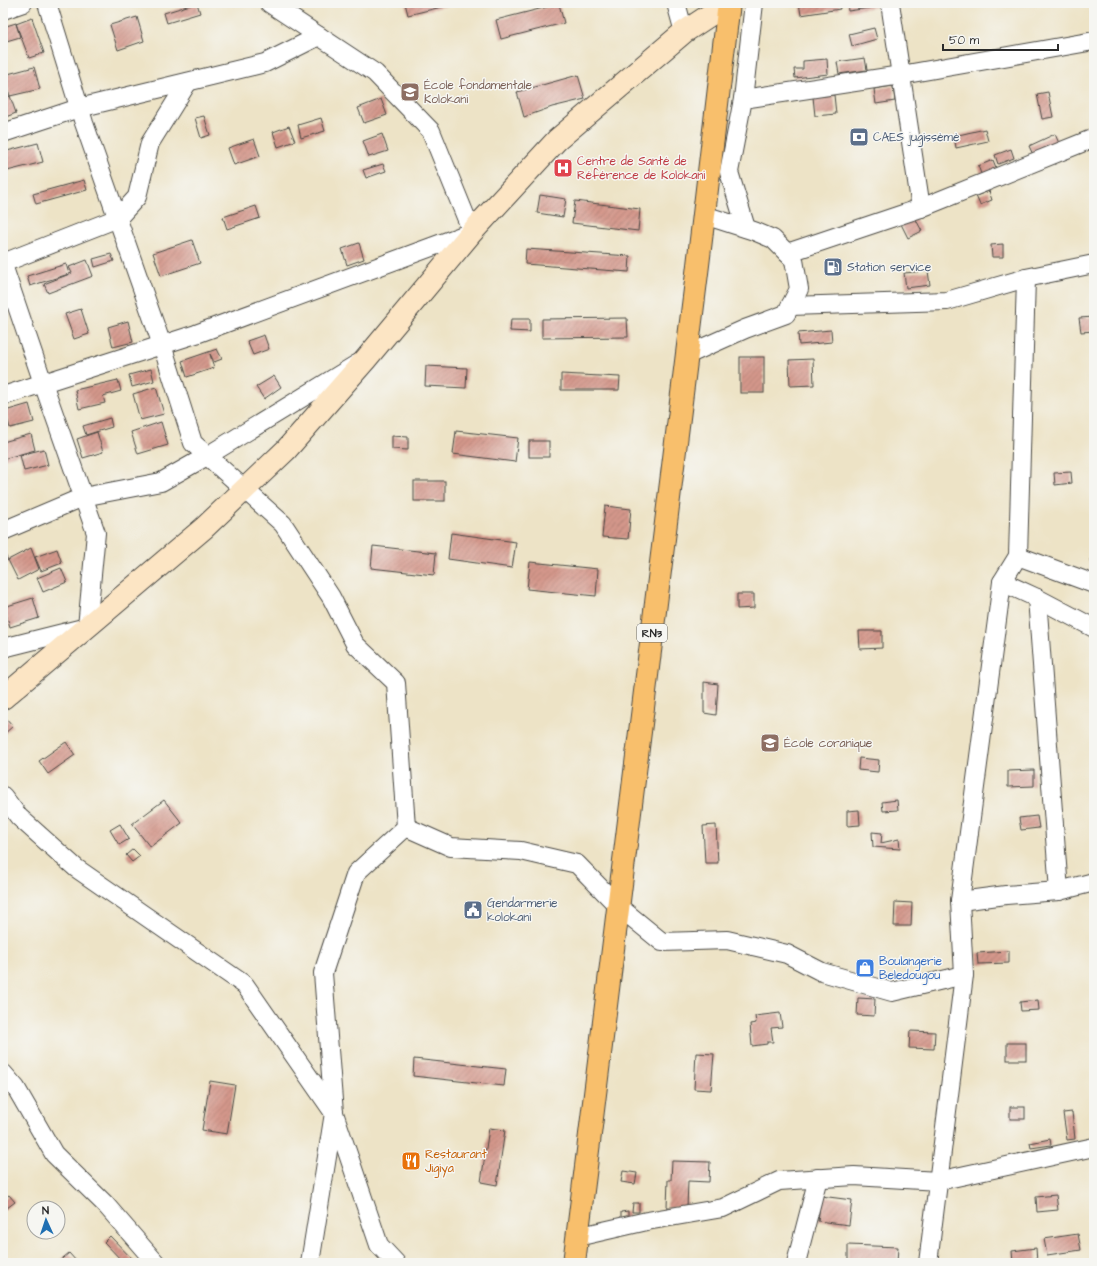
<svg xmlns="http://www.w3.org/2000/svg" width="1097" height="1266" font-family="'Architects Daughter',sans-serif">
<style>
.building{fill:url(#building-hatch)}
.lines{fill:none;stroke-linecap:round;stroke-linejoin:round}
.street-casing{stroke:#484742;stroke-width:20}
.secondary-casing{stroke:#484742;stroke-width:24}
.highway-casing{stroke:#484742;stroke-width:24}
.street{stroke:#fff;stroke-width:18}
.secondary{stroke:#fce5c4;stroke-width:22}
.highway{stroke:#f8bf6c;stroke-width:22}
.labels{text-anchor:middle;stroke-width:3;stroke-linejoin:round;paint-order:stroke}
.shield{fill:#f6f6f2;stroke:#686867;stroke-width:1}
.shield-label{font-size:11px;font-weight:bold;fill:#2b2b2b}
.education-label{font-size:12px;fill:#785e54;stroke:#f6f6f2;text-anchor:start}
.service-label{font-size:12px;fill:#4e5e75;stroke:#f6f6f2;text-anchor:start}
.health-label{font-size:12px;fill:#be3a42;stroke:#f6f6f2;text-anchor:start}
.shop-label{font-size:12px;fill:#366cbe;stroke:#f6f6f2;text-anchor:start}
.food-label{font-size:12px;fill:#c56008;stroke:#f6f6f2;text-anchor:start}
</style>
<defs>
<pattern id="building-hatch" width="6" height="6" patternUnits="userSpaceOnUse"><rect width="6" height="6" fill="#d4978b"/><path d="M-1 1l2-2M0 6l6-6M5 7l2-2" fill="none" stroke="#ac7b72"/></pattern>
</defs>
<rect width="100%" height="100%" fill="#f6f6f2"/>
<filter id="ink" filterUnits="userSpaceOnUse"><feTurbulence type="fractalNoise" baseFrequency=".025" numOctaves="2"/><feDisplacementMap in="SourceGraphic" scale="8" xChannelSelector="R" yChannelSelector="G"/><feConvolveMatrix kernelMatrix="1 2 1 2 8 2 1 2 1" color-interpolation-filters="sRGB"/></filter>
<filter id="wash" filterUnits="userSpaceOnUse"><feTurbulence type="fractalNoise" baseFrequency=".012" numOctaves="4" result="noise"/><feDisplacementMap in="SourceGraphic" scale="16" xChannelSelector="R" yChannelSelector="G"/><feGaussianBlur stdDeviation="0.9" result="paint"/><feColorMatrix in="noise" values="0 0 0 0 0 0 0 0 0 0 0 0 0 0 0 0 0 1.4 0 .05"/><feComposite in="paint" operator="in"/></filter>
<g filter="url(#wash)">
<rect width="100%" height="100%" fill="#ede3c6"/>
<g id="blocks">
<!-- building -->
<g class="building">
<path d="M197,3L200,13L167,23L164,13Z"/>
<path d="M405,3H454V4L408,15Z"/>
<path d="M799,3H839L840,9L801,15Z"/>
<path d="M847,3H877V7L848,11Z"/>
<path d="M559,4L564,23L501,39L496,20Z"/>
<path d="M137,17L144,41L118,50L110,25Z"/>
<path d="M32,18L44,53L29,58L16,24Z"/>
<path d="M16,23L20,37L3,42V27Z"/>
<path d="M874,28L877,39L852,46L849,34Z"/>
<path d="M865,58L867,70L839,74L837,62Z"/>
<path d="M827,59L828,74L795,78L794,69H803V61Z"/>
<path d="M34,67L40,89L10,96L4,75Z"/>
<path d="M578,75L585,99L552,107L524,117L517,92Z"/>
<path d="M893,86L895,101L876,104L874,89Z"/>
<path d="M1048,92L1053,117L1042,119L1037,94Z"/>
<path d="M834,95L836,114L815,116L813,97Z"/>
<path d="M10,96L16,113L3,118V99Z"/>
<path d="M381,99L387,115L364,123L358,108Z"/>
<path d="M204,116L210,135L201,138L195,118Z"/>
<path d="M321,118L325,131L301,138L298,125Z"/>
<path d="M289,126L295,141L278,147L273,132Z"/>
<path d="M985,129L988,141L956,148L954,136Z"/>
<path d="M382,134L388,151L369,157L363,141Z"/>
<path d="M1055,134L1061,148L1035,159L1029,146Z"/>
<path d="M254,139L260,156L234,165L228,148Z"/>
<path d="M38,143L43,162L3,172V152Z"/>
<path d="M1011,149L1014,158L998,164L995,155Z"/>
<path d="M993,160L997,170L982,176L978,166Z"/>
<path d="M383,164L386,171L366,178L363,170Z"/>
<path d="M84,180L87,190L36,204L33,194Z"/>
<path d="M989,191L992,200L980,205L976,196Z"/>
<path d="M540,195L566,199L563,217L537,213Z"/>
<path d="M575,201L640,209L638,231L572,223Z"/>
<path d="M256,206L260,218L227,229L223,217Z"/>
<path d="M915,218L922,231L908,238L901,224Z"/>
<path d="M192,240L200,263L161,276L153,253Z"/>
<path d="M359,243L364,259L347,265L342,249Z"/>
<path d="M1003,244V257H992L991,245Z"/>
<path d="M526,249L630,256L629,272L525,264Z"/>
<path d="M111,254L114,261L95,267L93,259Z"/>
<path d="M87,260L93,276L48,293L44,284L72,273L69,267Z"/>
<path d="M66,264L69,274L30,286L27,276Z"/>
<path d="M928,271L930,285L906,288L904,273Z"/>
<path d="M81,309L89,334L74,339L65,314Z"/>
<path d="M1094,317V331L1081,332L1079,318Z"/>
<path d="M627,318L628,337L542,338V319Z"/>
<path d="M511,319H530V332L510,331Z"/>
<path d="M128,321L133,342L113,347L108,327Z"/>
<path d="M831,330L832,342L799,345L798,333Z"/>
<path d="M264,335L269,349L253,355L247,341Z"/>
<path d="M217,349L222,359L214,362L210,354L214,368L187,377L182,361Z"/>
<rect x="740" y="357" width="24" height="36"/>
<path d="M813,359L814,385L790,386L789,360Z"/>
<path d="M426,366L467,368L466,388L425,386Z"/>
<path d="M151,369L154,381L132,387L129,375Z"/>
<path d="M561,374L620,377L619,390H561Z"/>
<path d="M274,376L281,387L264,399L256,387Z"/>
<path d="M118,380L121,391L103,396L105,403L79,409L75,390Z"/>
<path d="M156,387L164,414L140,420L133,394Z"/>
<path d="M29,404L34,422L10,428L5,411Z"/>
<path d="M110,418L112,427L86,435L83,426Z"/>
<path d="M161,422L168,445L138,454L131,432Z"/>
<path d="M456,431L518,438L515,462L453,454Z"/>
<path d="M97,432L103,452L83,458L77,439Z"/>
<path d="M31,434L35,450L3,459V442Z"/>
<path d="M392,436L408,437V450L392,449Z"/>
<rect x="529" y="441" width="20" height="16"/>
<path d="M44,449L48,465L24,471L20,455Z"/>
<path d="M1071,472L1072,483L1055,485L1054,473Z"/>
<rect x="414" y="481" width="31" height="20"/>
<path d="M605,506L631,509L628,539L602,537Z"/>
<path d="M451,533L516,542L512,568L448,559Z"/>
<path d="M373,546L436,553L434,575L371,568Z"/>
<path d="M31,548L39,569L18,580L8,560Z"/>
<path d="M57,549L62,563L41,571L35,557Z"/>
<path d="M3,551L8,560L3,563Z"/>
<path d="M1090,559H1094V569H1091Z"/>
<path d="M530,562L598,569L596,596L527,589Z"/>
<path d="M61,568L67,582L43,592L37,578Z"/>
<path d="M737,594H754V608L737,609Z"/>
<path d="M33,598L39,618L10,627L4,607Z"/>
<path d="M859,631H882V648L860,649Z"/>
<path d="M704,682L718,684L716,715L704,713Z"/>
<path d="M5,717L13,726L3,735V718Z"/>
<path d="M66,742L75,755L48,774L39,761Z"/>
<path d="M859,758L879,760L878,772L858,770Z"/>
<path d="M1034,770V786L1008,787V771Z"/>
<path d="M164,800L182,823L150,847L132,824Z"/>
<path d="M897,800L898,810L883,811L882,802Z"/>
<path d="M859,810L860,825L847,826V811Z"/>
<path d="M1037,816L1039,828L1021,830L1019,818Z"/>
<path d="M120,824L129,839L119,845L110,830Z"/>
<path d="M716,825L718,863H705L703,826Z"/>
<path d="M872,832L882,833L881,843L899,839L900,849L873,847Z"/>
<path d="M133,849L140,856L132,862L126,855Z"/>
<path d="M895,902L912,903L911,926H894Z"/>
<path d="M1009,951V963L978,964L977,953Z"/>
<path d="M858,998L875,999L874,1016L857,1015Z"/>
<path d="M1038,1000L1039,1010L1021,1011L1020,1002Z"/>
<path d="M780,1013L782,1027L771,1028L773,1042H767V1044L752,1046L750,1024L756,1023L755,1016Z"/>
<path d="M910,1031L935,1032L934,1049L909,1048Z"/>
<rect x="1007" y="1043" width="19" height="17"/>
<path d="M696,1053L714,1054L711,1090L694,1089Z"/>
<path d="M414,1059L506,1069L504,1086L413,1076Z"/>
<path d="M210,1081L235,1085L227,1134L202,1130Z"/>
<rect x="1010" y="1107" width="15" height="12"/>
<path d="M1072,1112L1075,1139L1067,1140L1063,1113Z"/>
<path d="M489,1128L505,1130L497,1185L481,1182Z"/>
<path d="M1050,1139L1051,1145L1031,1148L1030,1143Z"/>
<path d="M672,1161L710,1162L709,1182L688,1181L687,1208L667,1207L668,1180H671Z"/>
<path d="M623,1171L637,1173L635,1184L621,1182Z"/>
<path d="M9,1195L15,1202L3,1211V1199Z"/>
<path d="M1056,1195L1058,1210L1037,1212L1036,1197Z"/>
<path d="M821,1196L852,1200L849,1225L818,1221Z"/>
<path d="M633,1203H639V1212H632Z"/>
<path d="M628,1211V1221L621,1222V1212Z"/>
<path d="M1078,1234L1081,1250L1047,1255L1044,1239Z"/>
<path d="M110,1236L136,1263H124L104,1242Z"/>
<path d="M848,1245L898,1247L897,1263H848Z"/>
<path d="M1036,1248L1037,1262L1013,1263L1012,1251Z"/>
<path d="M69,1253L77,1262L75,1263H59L58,1262Z"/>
</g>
</g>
</g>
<g filter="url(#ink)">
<use href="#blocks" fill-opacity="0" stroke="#484742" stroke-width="1"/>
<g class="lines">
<defs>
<g id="street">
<path d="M47,3L84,123L162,345L193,443L283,524L331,597L355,644L396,683L406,827L451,847L521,851L577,864L618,906L662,942L727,940L787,954L822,972L892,992L964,975"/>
<path d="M676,3L684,32"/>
<path d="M754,3L743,99L901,75L1094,41"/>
<path d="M890,3L921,208"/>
<path d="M3,10L23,3"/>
<path d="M743,99L729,172L746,228"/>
<path d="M3,133L79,108L265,63L319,36"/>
<path d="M787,253L921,208L1094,138"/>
<path d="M3,263L118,218L137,197L150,143L188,82"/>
<path d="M3,265L43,383L96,533L87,627L3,648"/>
<path d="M790,306L947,301L1026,278L1094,264"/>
<path d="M687,355L745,329L786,314L799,289L794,260L773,239L754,231L704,215"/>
<path d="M3,396L196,334L472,232L431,131L375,73L269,3"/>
<path d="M3,531L83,497L161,482L207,456L357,364"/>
<path d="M1018,556L1094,584"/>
<path d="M1002,582L1037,598L1059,891"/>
<path d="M1037,598L1094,628"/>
<path d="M3,796L19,817L76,868L245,985L334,1113L379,1245L396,1263"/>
<path d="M960,901L1006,895L1059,891L1094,882"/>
<path d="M3,1073L16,1088L54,1154L105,1204L156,1263"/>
<path d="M577,1237L647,1221L723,1208L779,1181L854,1176L938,1181L1094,1147"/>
<path d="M310,1263L334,1113L323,973L356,873L406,827"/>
<path d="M796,1263L818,1178"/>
<path d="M928,1263L964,975L960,901L1002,582L1018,556L1026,278"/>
</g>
<path id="secondary" d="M3,698L204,528L286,450L366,359L472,232L557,140L684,32L728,3"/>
<path id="highway" d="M574,1263L698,265L729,3"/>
</defs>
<!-- street casing -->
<use href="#street" class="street-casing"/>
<!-- secondary casing -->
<use href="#secondary" class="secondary-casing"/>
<!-- highway casing -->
<use href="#highway" class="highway-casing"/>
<!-- street -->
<use href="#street" class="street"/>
<!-- secondary -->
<use href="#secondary" class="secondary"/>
<!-- highway -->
<use href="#highway" class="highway"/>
</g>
</g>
<!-- icons -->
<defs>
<symbol id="school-square" viewBox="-11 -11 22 22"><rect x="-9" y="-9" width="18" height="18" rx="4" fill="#8d6e63" stroke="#f6f6f2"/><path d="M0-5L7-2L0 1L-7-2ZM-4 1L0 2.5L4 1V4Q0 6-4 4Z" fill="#fff"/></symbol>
<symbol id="bank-square" viewBox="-11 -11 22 22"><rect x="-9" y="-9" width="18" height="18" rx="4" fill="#5c6f8a" stroke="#f6f6f2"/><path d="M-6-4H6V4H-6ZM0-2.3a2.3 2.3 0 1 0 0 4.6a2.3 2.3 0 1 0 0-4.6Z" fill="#fff"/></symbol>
<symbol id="hospital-square" viewBox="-11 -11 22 22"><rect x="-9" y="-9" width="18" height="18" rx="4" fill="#e0444e" stroke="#f6f6f2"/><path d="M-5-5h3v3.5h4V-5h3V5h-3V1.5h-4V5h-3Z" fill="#fff"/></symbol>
<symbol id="fuel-square" viewBox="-11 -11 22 22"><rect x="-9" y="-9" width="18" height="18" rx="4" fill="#5c6f8a" stroke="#f6f6f2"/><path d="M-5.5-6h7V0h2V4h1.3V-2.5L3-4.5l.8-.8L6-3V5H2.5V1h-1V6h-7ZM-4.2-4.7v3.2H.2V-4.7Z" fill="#fff"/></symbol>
<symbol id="civic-square" viewBox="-11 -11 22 22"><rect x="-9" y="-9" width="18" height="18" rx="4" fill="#5c6f8a" stroke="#f6f6f2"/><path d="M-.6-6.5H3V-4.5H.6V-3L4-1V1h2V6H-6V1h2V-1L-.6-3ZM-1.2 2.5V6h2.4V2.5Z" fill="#fff"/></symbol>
<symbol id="shop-square" viewBox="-11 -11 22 22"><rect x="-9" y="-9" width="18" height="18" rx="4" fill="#3f7fe0" stroke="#f6f6f2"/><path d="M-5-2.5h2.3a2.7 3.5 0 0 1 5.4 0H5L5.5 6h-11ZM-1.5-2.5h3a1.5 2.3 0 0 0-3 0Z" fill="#fff"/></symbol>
<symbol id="restaurant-square" viewBox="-11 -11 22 22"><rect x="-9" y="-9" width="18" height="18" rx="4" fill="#e8710a" stroke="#f6f6f2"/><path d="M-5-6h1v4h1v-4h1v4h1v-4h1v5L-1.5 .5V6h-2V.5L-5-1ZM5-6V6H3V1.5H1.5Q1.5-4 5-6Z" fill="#fff"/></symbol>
</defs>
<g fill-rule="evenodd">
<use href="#school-square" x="399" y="81" width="22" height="22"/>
<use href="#bank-square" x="848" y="126" width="22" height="22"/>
<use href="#hospital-square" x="552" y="157" width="22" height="22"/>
<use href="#fuel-square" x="822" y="256" width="22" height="22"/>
<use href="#school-square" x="759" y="732" width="22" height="22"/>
<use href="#civic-square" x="462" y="899" width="22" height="22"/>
<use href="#shop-square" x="854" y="957" width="22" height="22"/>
<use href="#restaurant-square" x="400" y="1150" width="22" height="22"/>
</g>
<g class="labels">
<!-- shield labels -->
<rect class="shield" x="637" y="624" width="30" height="18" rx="3"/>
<g class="shield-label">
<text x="652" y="637">RN3</text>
</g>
<!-- education labels -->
<g class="education-label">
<text x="424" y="89">École fondamentale<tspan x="424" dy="14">Kolokani</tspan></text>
<text x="784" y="747">École coranique</text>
</g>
<!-- service labels -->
<g class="service-label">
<text x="873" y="141">CAES jugissèmè</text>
<text x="847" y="271">Station service</text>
<text x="487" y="907">Gendarmerie<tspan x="487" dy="14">kolokani</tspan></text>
</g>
<!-- health labels -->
<g class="health-label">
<text x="577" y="165">Centre de Santé de<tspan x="577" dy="14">Référence de Kolokani</tspan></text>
</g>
<!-- shop labels -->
<g class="shop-label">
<text x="879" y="965">Boulangerie<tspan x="879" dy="14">Beledougou</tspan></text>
</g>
<!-- food labels -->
<g class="food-label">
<text x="425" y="1158">Restaurant<tspan x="425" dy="14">Jigiya</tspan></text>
</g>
</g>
<!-- margin -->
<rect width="1097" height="1266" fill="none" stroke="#f6f6f2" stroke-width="16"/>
<!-- north arrow -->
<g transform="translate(46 1220) rotate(357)"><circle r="19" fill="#f6f6f2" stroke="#a5a5a2"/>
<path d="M0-3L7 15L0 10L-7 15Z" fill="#1f6fb2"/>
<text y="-6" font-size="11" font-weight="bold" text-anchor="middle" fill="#2b2b2b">N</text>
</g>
<!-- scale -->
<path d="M943 44v6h115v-6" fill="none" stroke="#2b2b2b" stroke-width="2"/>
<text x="949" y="44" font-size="12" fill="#2b2b2b" stroke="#f6f6f2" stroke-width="3" paint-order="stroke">50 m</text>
</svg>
